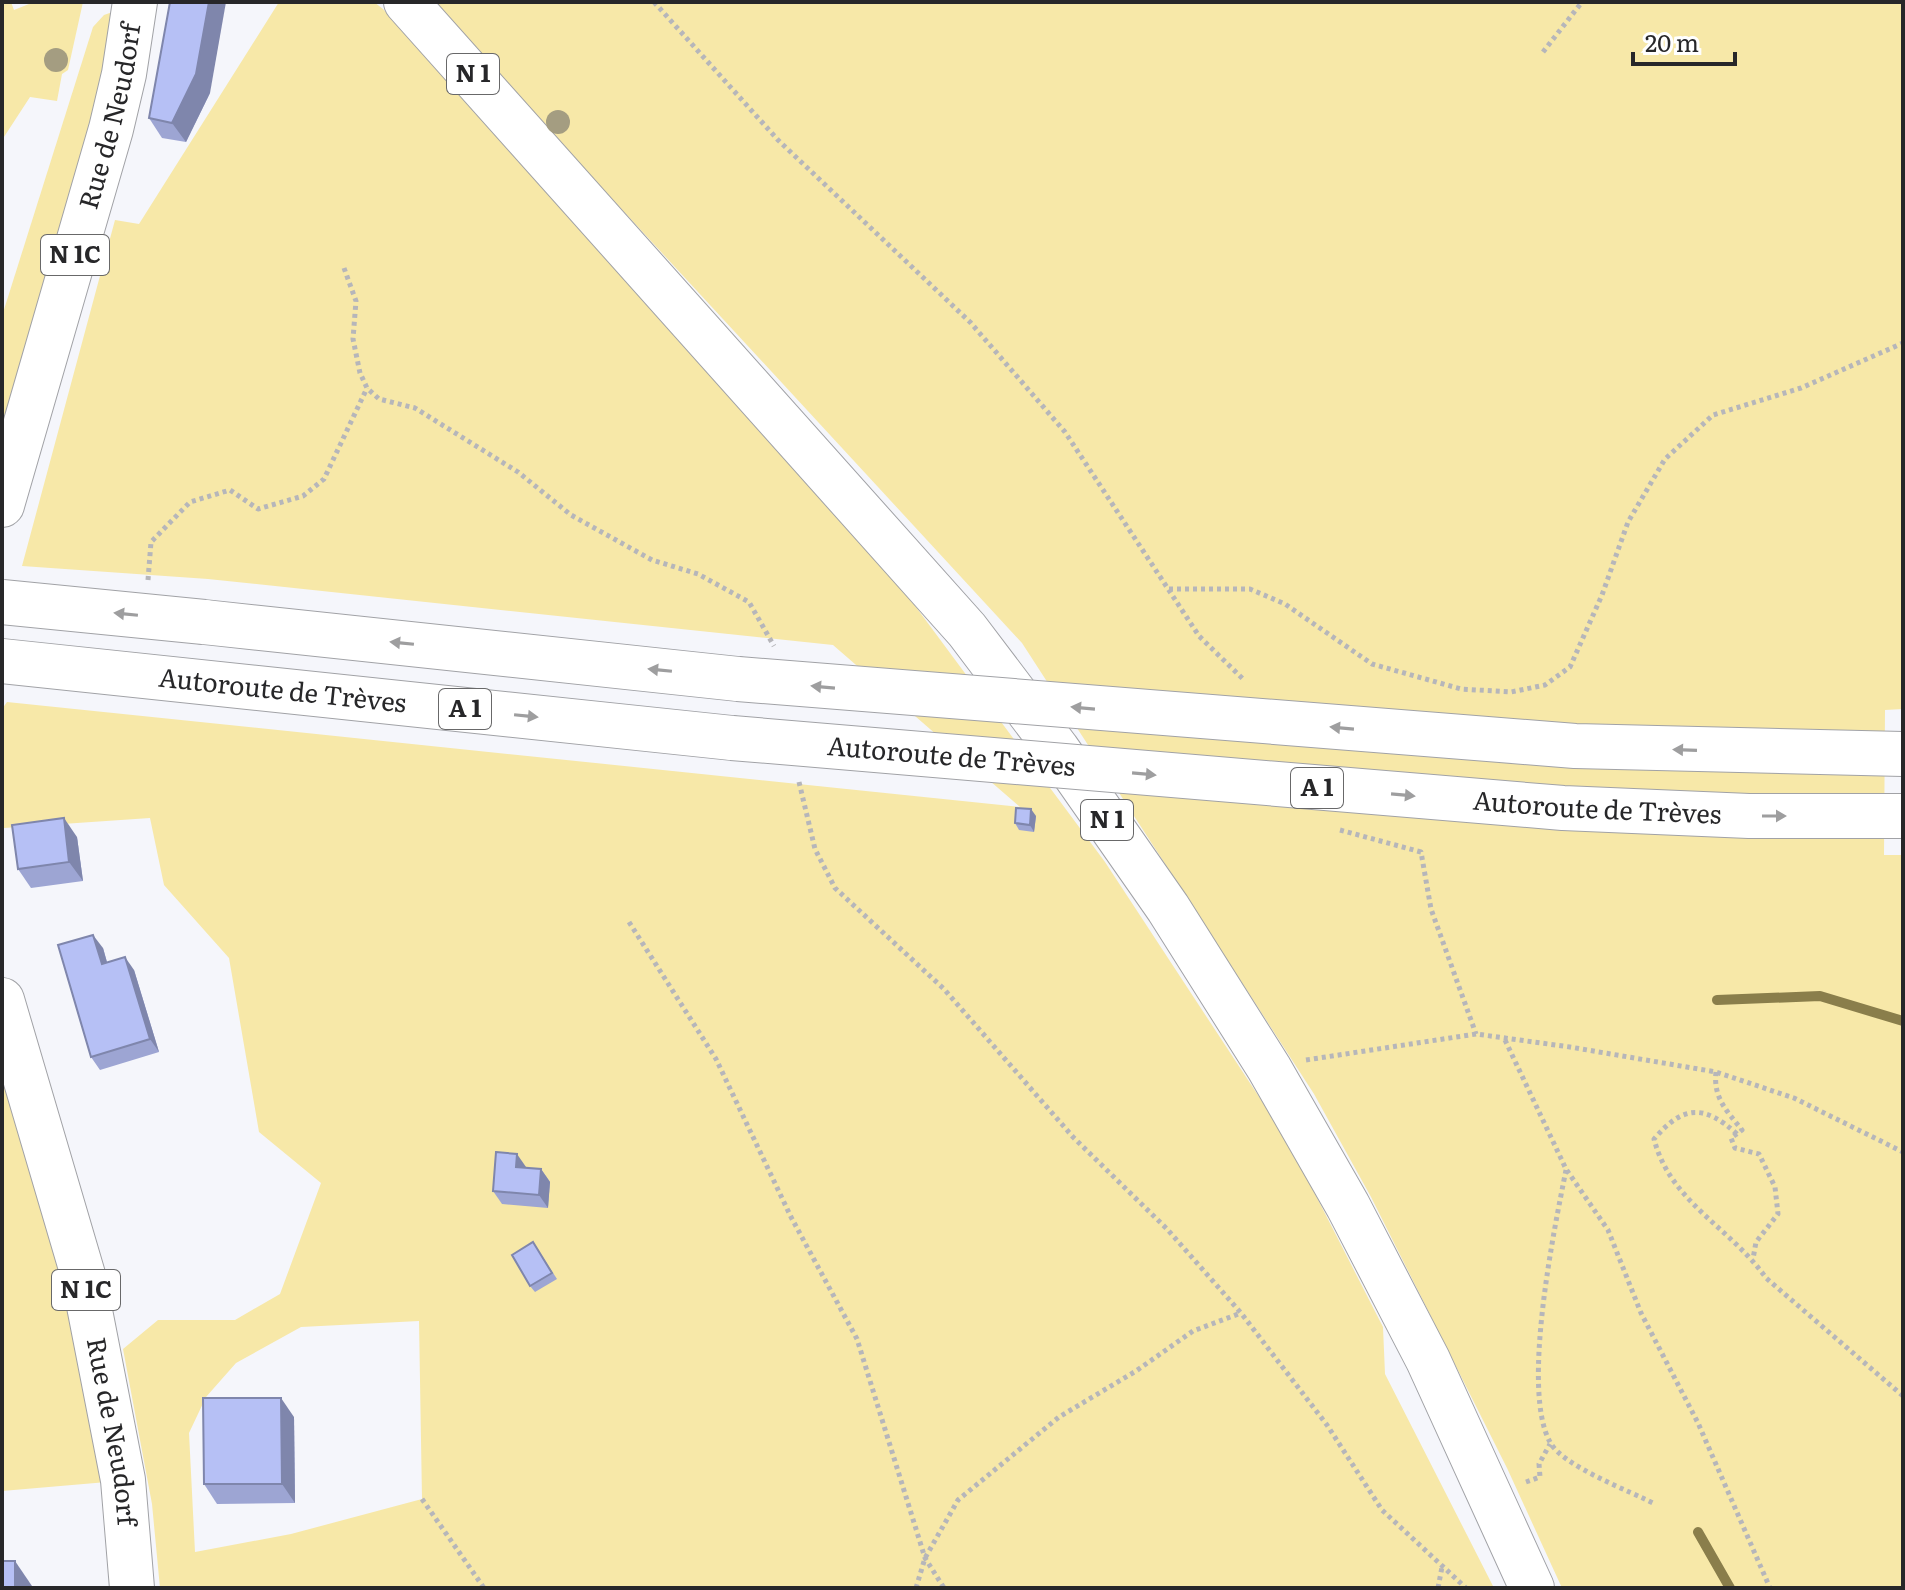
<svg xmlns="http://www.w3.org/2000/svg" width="1905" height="1590" font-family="Literata,serif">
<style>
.green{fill:#f7e8a8;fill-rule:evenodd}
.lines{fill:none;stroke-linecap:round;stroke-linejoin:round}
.stream{stroke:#8a7e4b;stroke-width:10}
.primary-casing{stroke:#a1a2a6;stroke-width:46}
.highway-casing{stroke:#a1a2a6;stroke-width:46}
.path{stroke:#b6b6ba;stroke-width:5;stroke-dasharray:4 4;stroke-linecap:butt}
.primary{stroke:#fff;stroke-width:44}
.highway{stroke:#fff;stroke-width:44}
.highway-bridge-casing{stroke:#a1a2a6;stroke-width:46;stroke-linecap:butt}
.highway-bridge{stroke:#fff;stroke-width:44}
.tree{fill:#a49d81}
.wall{fill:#9da5d3}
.shaded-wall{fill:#7f86ac}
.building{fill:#b6c0f5;stroke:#7f86ac;stroke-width:2}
.oneway{fill:#9e9e9f}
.labels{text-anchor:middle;stroke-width:6;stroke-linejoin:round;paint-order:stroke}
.shield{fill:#fff;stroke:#686869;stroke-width:2}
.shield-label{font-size:24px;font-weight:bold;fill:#272729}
.street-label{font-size:26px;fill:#272729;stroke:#fff}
</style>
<rect width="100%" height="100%" fill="#f5f6fb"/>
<!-- green -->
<g class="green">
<path d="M2,2H11L14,10L34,2H83L68,70L62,74L57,101L30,97L2,140Z"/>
<path d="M279,2H374L383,9L498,127L503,143L890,572L1105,862L1288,1141L1383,1327L1385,1374L1494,1588H160L152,1504L123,1349L158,1320H235L280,1294L321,1183L259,1132L229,958L164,885L150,818L4,828L2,709L7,702L1020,807L833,645L208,579L22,566L115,220L139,224ZM419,1321L422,1499L291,1534L195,1552L189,1433L206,1397L236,1363L301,1327Z"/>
<path d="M423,2H1903V709L1885,710L1884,855H1903V1588H1562L1507,1468L1371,1197L1314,1094L1022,643L554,136Z"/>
<path d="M118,10L2,505V316L93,27L104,15Z"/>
<path d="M2,1075L66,1282L107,1482L2,1491Z"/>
</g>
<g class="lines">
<!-- stream -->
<g class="stream">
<path d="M1717,1000L1820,996L1903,1021"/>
<path d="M1698,1532L1730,1588"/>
</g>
<defs>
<g id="primary">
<path d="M406,2L967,630L1057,749L1168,908L1269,1068L1348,1206L1428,1360L1532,1588"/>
<path id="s1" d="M2,505L111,129L124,74L135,2"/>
<path id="s2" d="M2,1000L83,1275L123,1480L132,1588"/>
</g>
<g id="highway">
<path d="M204,622L738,679"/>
<path id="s3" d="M2,661L732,738"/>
</g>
</defs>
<!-- primary casing -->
<use href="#primary" class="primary-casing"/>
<!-- highway casing -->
<use href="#highway" class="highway-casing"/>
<!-- path -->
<g class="path">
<path d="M654,2L778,140L970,322L1065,432L1199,636L1244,680"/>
<path d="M1543,52L1582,2"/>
<path d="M344,268L356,301L353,339L360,373L367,388L379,399L415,408L518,472L571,515L652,560L698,574L749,602L774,646"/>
<path d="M148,580L151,542L190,502L230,490L258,509L303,496L324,479L367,388"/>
<path d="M1169,589H1250L1285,604L1372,664L1461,689L1511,692L1545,685L1570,667L1602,595L1628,522L1665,459L1713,415L1801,388L1903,343"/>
<path d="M799,782L815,849L835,888L944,989L1073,1137L1167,1229L1241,1313L1327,1425L1382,1510L1466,1588"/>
<path d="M1340,830L1421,852L1431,909L1476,1034"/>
<path d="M629,922L716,1059L791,1217L857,1339L925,1558L944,1588"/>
<path d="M1505,1040L1566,1169L1608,1230L1641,1313L1698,1423L1770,1588"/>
<path d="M1306,1060L1476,1034L1570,1047L1716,1072L1794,1098L1903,1152"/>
<path d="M1716,1072C1713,1098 1727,1111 1742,1130L1731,1138L1735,1148L1759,1154L1775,1187L1778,1214L1756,1242L1753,1259"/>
<path d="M1737,1134C1704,1104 1683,1105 1654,1139C1670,1202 1731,1228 1766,1278L1903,1396"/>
<path d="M1566,1170C1554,1230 1521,1390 1550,1442C1562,1466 1630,1491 1655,1504"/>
<path d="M1526,1482L1540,1477L1539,1464L1550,1444"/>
<path d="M422,1499L484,1588"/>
<path d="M916,1588L925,1558L958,1500L1059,1417L1136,1371L1193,1331L1241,1313"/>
<path d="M1438,1588L1442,1567"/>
</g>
<!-- primary -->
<use href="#primary" class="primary"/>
<!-- highway -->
<use href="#highway" class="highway"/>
<defs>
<g id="highway-bridge">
<path d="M2,602L204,622"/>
<path d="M738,679L1575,746L1903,754"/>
<path id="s4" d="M732,738L1563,808L1749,816H1903"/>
</g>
</defs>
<!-- highway-bridge casing -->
<use href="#highway-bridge" class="highway-bridge-casing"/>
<!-- highway-bridge -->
<use href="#highway-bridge" class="highway-bridge"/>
</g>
<!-- trees -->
<g class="tree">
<circle cx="56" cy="60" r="12"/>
<circle cx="558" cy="122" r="12"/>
</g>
<!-- wall -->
<g class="wall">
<path d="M210,93L186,142L162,138L149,118Z"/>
<path d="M1036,816L1034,832L1019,830L1015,823Z"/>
<path d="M77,837L83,881L31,888L18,869Z"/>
<path d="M103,948L107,962L134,970L159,1052L100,1070L91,1057Z"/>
<path d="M526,1168L541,1169L550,1182L548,1208L502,1204L493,1191Z"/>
<path d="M533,1242L557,1279L535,1292L530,1286Z"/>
<path d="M294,1417L295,1503L217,1504L204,1484Z"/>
</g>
<!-- shaded-wall -->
<g class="shaded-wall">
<path d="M209,2H226L210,93L186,142L172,123Z"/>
<path d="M1031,809L1036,816L1034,832L1030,825Z"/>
<path d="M64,818L77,837L83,881L69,862Z"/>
<path d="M93,935L103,948L111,977L102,964Z"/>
<path d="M125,957L134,970L159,1052L150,1039Z"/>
<path d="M517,1154L526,1167H516Z"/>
<path d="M541,1169L550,1182L548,1208L539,1195Z"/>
<path d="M281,1398L294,1417L295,1503L282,1484Z"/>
<path d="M15,1561L32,1586V1588H15Z"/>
</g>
<!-- building -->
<g class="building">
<path d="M170,2H209L196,74L172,123L149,118Z"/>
<path d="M1016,808L1031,809L1030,825L1015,823Z"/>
<path d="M64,818L69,862L18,869L12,825Z"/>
<path d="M93,935L102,964L125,957L150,1039L91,1057L58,945Z"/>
<path d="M496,1152L517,1154L516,1167L541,1169L539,1195L493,1191Z"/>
<path d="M533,1242L552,1273L530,1286L512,1255Z"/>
<path d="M203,1398H281L282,1484H204Z"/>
<rect x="2" y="1561" width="13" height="27"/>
</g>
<!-- one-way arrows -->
<defs><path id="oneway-solid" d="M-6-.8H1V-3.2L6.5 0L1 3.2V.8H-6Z" transform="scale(2)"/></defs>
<g class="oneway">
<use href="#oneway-solid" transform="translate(126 614) rotate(-174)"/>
<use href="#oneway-solid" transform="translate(402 643) rotate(-174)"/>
<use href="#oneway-solid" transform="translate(660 670) rotate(-174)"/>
<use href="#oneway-solid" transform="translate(823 687) rotate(-175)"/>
<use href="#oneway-solid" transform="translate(1083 708) rotate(-175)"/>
<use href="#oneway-solid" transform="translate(526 716) rotate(6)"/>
<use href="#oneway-solid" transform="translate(1342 728) rotate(-175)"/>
<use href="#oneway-solid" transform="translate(1685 750) rotate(-178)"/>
<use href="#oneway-solid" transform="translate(1144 774) rotate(5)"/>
<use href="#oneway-solid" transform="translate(1403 795) rotate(5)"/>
<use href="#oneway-solid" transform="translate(1774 816)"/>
</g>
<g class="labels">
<!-- shield labels -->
<g class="shield">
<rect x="447" y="54" width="52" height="40" rx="6"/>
<rect x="41" y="235" width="68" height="40" rx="6"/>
<rect x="439" y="689" width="52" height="40" rx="6"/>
<rect x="1291" y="768" width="52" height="40" rx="6"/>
<rect x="1081" y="800" width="52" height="40" rx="6"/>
<rect x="52" y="1270" width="68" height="40" rx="6"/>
</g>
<g class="shield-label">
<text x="473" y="82">N 1</text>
<text x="75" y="263">N 1C</text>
<text x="465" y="717">A 1</text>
<text x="1317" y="796">A 1</text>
<text x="1107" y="828">N 1</text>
<text x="86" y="1298">N 1C</text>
</g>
<!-- street labels -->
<g class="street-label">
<text dy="9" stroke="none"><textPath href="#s1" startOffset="404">Rue de Neudorf</textPath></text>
<text dy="9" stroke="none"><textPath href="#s3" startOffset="282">Autoroute de Trèves</textPath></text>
<text dy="9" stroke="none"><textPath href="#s4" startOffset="220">Autoroute de Trèves</textPath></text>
<text dy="9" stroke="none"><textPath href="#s4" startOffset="868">Autoroute de Trèves</textPath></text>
<text dy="9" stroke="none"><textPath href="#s2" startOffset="446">Rue de Neudorf</textPath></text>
</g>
</g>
<!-- border -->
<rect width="1905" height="1590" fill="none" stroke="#272729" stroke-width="8"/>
<!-- scale -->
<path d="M1633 52v12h102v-12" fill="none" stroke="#272729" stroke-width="4"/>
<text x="1645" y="52" font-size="24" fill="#272729" stroke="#ffffff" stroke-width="6" paint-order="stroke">20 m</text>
</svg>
